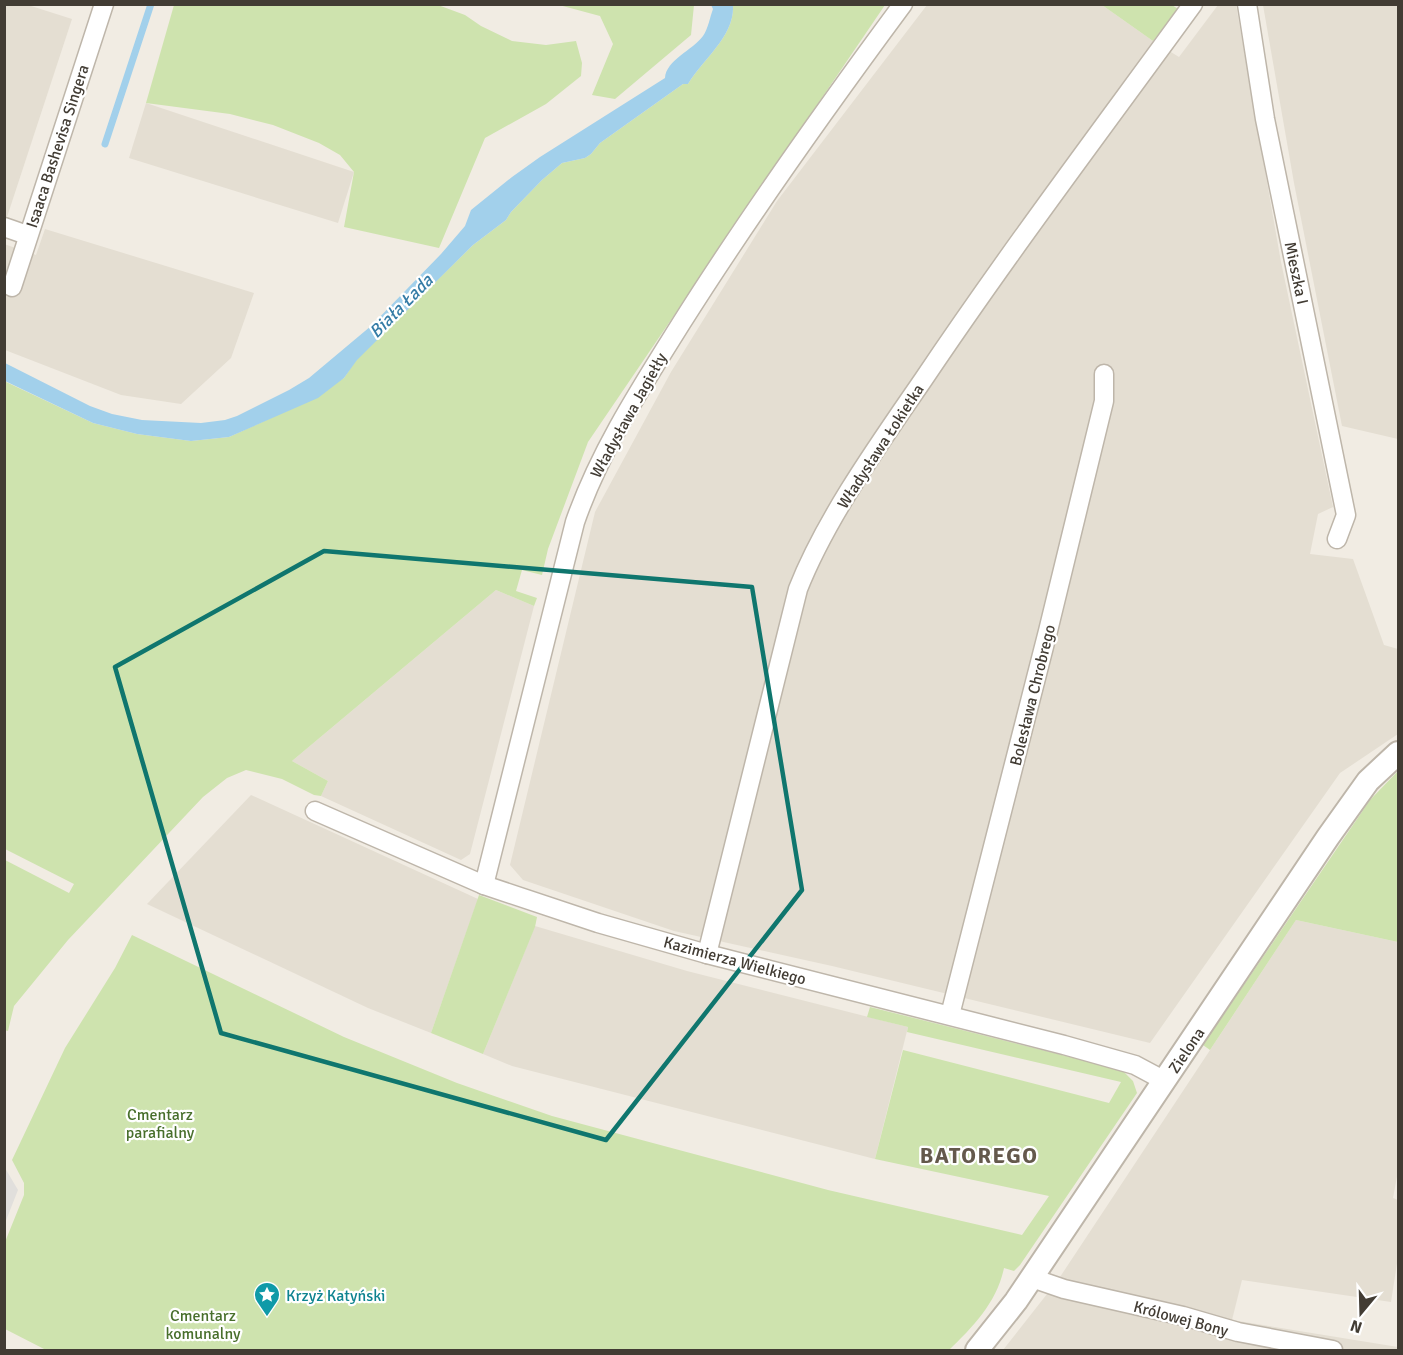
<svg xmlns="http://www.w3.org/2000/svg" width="1403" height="1355" font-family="Signika,sans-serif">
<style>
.residential{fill:#e4ded2}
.green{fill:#cee3ae}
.parking{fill:#e1dfdc}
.water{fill:#a2d0eb}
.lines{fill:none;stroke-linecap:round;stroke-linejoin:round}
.stream{stroke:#a2d0eb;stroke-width:7}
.minor-casing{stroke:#beb6aa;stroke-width:21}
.tertiary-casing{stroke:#beb6aa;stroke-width:26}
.minor{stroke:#fff;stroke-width:18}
.tertiary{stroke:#fff;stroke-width:22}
.marked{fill:none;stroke:#0f766e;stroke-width:4.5;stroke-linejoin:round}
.labels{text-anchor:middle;stroke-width:4.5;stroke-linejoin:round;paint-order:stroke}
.street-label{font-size:16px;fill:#423c34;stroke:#fff}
.park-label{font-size:16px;fill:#486f2c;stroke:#fff}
.culture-label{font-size:16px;fill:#0d838f;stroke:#fff;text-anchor:start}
.water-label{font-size:18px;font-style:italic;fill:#357ca6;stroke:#fff}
.district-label{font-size:22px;font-weight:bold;letter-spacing:1.5px;fill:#64594c;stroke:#fff}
</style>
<rect width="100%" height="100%" fill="#f1ece3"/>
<!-- residential -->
<g class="residential">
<path d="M5,4L28,5L72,19L7,217L4,216Z"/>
<path d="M927,5H1102L1153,41L1179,57L1218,5H1236L1281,262L1333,507L1318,514L1310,554L1353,559L1384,645L1398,649V734L1340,773L1150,1043L832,966L674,931L523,880L510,865L595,512L671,372L777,201Z"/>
<path d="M1263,5H1398V439L1342,426L1294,183Z"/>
<path d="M146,103L354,172L338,223L129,158Z"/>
<path d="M45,229L254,293L231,358L181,404L121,395L5,350L4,244L36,255Z"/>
<path d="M496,590L534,606L470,854L461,860L321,796L328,781L292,761Z"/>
<path d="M251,795L478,899L431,1033L368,1008L147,904Z"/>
<path d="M1296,920L1398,942V1171L1393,1198L1398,1200V1257L1391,1302L1242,1280L1232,1320L1398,1347V1350H1003L1058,1280Z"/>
<path d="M535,926L687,971L908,1027L875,1159L512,1066L483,1054Z"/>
</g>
<!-- green -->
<g class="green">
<path d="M174,5H438L465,15L481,26L512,41L546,45L576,41L582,63L581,76L546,104L485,138L439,248L344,227L354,172L340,155L319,143L273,125L230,114L146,103Z"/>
<path d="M559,5H694L691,35L615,99L592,95L613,44L600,16Z"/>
<path d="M733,5H885L588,442L548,549L542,575L522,570L516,591L537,598L534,606L496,590L292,761L328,781L321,796L314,795L282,779L246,770L227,778L203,797L68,940L14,1006L8,1031L4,1030L5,860L69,893L74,884L5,849L4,381L93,423L137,434L191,441L229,437L273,417L344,378L356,360L473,245L506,220L511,212L542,180L562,163L585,158L591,154L600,143L683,84H688C703,59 735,36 733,5Z"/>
<path d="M1102,5H1172L1178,9L1153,41Z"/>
<path d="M1398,771V942L1296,920L1210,1050L1203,1045L1370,800Z"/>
<path d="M479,895L537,917L535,927L483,1054L431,1033Z"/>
<path d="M132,935L344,1037L457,1083L552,1116L828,1190L1022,1235L1049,1196L875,1159L903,1050L1109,1103L1121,1082L907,1032L908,1027L867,1017L870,1007L1122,1070L1133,1081L1137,1093L1020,1265L1014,1271L1004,1268C997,1302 973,1327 949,1350H46L5,1329V1242L24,1195V1183L12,1160L65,1048L115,968Z"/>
</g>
<!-- parking -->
<path class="parking" d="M5,1168L18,1190L5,1223Z"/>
<!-- water -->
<path class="water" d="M711,5H733C735,36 703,59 688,84H683L600,143L591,154L585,158L562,163L542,180L511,212L506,220L473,245L357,360L344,378L318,398L229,437L191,441L137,434L93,423L5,381V363L90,406L112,414L142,420L201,423L225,420L237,416L289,390L309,378L371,326L441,254L465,226L471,210L512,177L540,157L665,78C666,60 693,50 703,36C708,29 710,17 713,9Z"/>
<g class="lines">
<!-- stream -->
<path class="stream" d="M105,144L151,4"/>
<defs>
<g id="minor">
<path d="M1247,4L1265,119L1346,515L1337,539"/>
<path d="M4,227L27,235"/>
<path d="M12,287L104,4"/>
<path d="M315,811L484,885L598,923L707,954L1064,1045L1135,1065L1165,1081"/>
<path d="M484,885L575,522C600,450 642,386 682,322C751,213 826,108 903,4"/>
<path d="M707,954L798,589C826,518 879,444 923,380C1009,252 1102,129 1193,4"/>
<path d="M950,1015L1048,631L1104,401V374"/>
<path d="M1032,1278L1064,1289L1183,1316L1238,1332L1333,1350"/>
</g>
<path id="tertiary" d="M977,1350L1016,1301L1328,837L1368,781L1398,753"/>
</defs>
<!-- minor casing -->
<use href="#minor" class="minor-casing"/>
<!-- tertiary casing -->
<use href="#tertiary" class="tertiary-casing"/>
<!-- minor -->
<use href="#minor" class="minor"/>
<!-- tertiary -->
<use href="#tertiary" class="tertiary"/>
</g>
<!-- marked area -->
<path class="marked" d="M324,551L752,587L802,890L606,1140L221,1033L115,667Z"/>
<!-- icons -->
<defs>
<symbol id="sight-pin" viewBox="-11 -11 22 30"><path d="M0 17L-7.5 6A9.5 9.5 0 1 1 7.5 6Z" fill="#0f9aa8" stroke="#fff"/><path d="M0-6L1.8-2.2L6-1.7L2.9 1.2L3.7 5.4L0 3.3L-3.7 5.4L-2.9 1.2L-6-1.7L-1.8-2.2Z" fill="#fff"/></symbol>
</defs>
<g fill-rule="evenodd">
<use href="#sight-pin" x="252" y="1280" width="30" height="40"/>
</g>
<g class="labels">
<!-- street labels -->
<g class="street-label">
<text transform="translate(57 146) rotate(-72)" y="6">Isaaca Bashevisa Singera</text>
<text transform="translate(1297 273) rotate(78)" y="6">Mieszka I</text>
<text transform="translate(628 415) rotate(-61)" y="6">Władysława Jagiełły</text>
<text transform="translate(880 446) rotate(-57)" y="6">Władysława Łokietka</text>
<text transform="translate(1032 695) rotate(-76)" y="6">Bolesława Chrobrego</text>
<text transform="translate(735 960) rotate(15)" y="6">Kazimierza Wielkiego</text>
<text transform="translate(1186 1050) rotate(-56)" y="6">Zielona</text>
<text transform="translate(1181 1318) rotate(15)" y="6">Królowej Bony</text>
</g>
<!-- park labels -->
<g class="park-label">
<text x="160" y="1120">Cmentarz<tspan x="160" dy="18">parafialny</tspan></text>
<text x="203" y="1321">Cmentarz<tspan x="203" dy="18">komunalny</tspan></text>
</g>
<!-- culture labels -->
<g class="culture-label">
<text x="286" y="1301">Krzyż Katyński</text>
</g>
<!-- water labels -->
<g class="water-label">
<text transform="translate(401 306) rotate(-45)" y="6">Biała Łada</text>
</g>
<!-- district labels -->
<g class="district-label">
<text x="979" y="1163">BATOREGO</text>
</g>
</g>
<!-- border -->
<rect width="1403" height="1355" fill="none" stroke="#423c34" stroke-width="12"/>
<!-- north arrow -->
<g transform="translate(1361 1313) rotate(199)" stroke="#ffffff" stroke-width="4.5" paint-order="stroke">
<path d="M0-4.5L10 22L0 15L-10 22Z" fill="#423c34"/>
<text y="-9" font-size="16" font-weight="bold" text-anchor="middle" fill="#423c34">N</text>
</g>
</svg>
